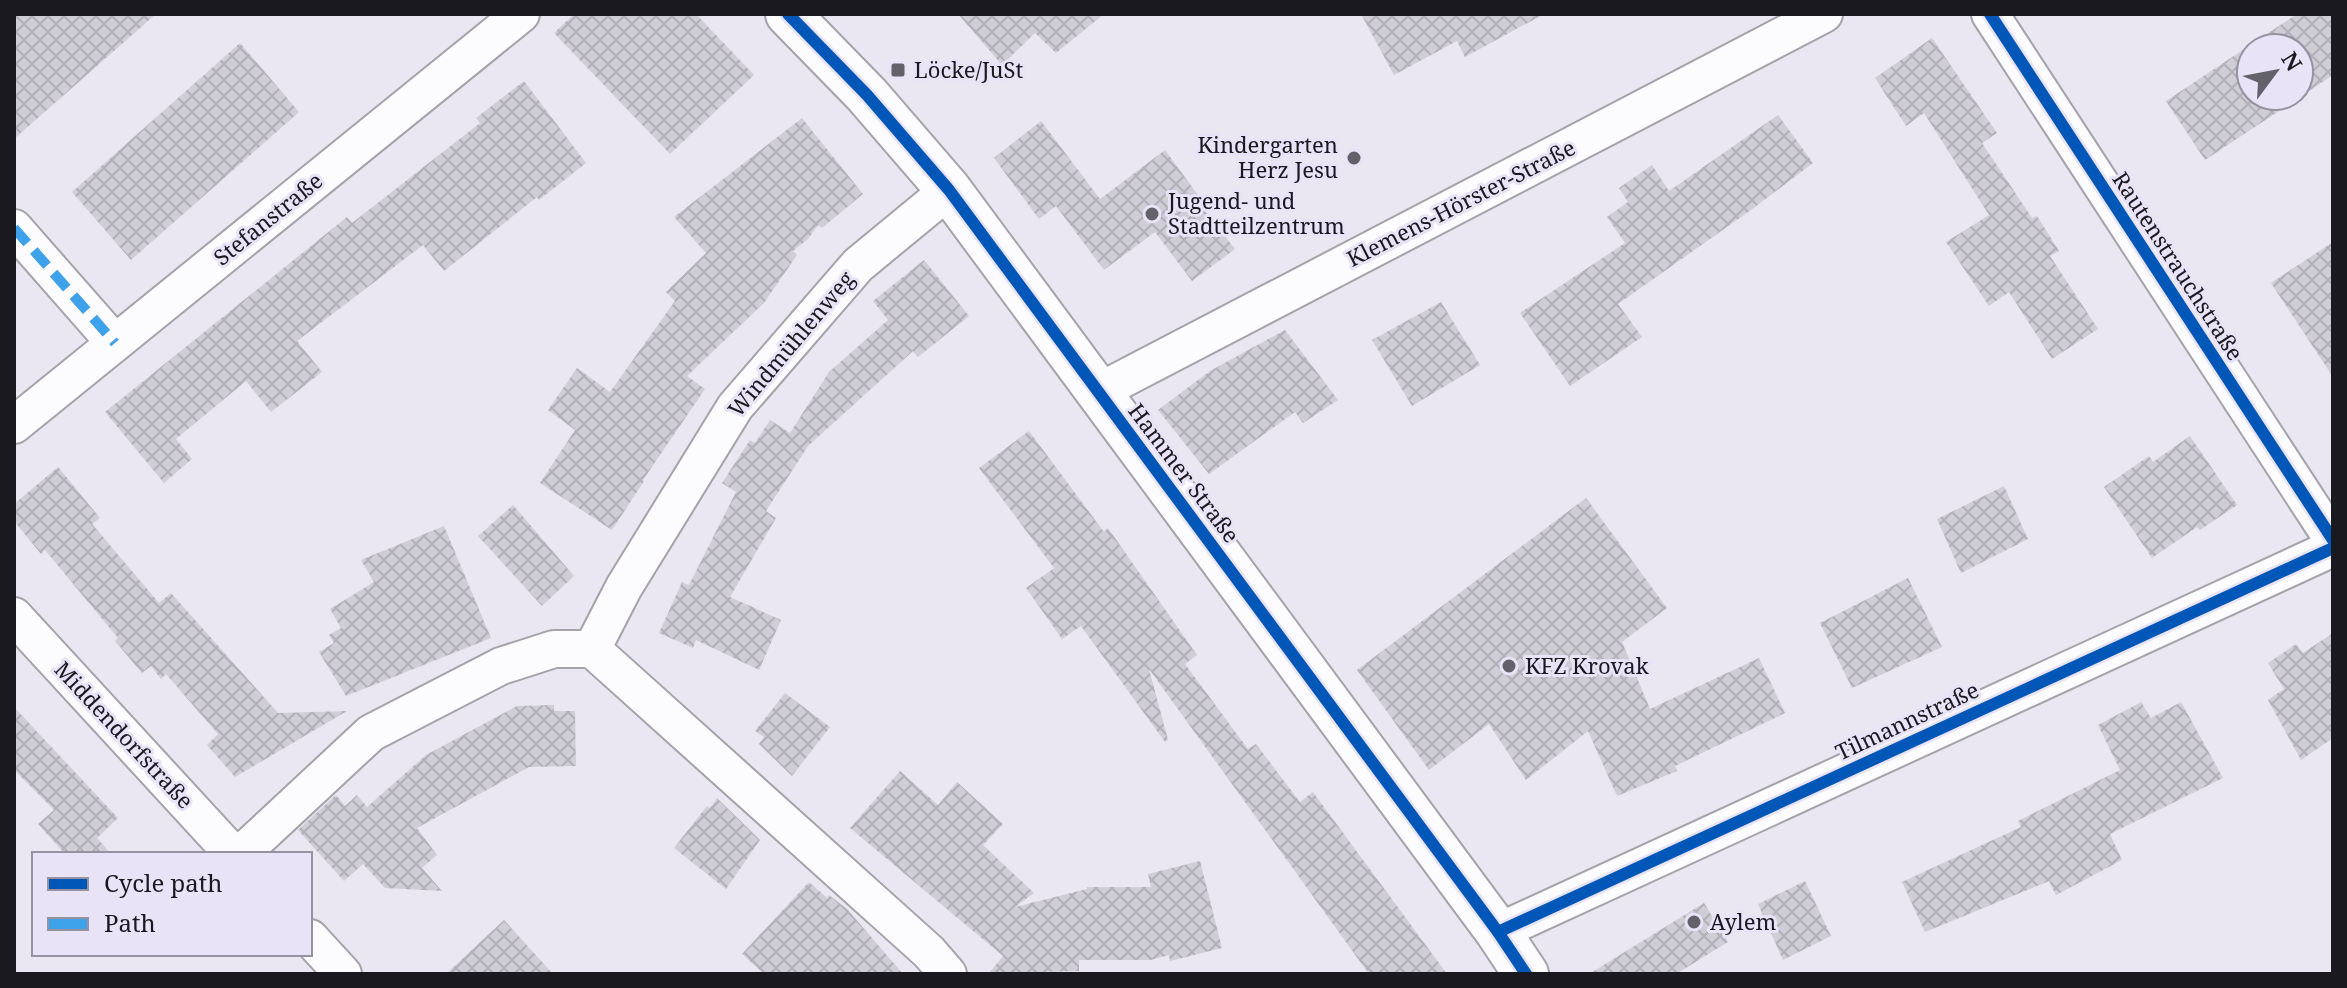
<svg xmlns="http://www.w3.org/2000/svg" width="2347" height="988" font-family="'Noto Serif',serif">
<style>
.building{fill:url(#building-cross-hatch);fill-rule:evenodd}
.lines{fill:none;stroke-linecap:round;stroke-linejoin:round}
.street-casing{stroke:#a4a2aa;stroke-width:40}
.secondary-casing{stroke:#a4a2aa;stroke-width:48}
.street{stroke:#fcfbfd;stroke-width:36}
.secondary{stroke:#fcfbfd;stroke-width:44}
.quiet{stroke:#3da2ea;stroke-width:10;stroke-dasharray:20 10;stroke-linecap:butt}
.cycleway-casing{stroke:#e8e3f6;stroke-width:17}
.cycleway{stroke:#0057b8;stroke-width:12}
.poi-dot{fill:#63616a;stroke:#e8e3f6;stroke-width:3}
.labels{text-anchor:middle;stroke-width:6;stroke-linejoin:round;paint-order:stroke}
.poi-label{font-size:22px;fill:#1b1920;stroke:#e8e3f6;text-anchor:start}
.street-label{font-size:22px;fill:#1b1920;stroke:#e8e3f6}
</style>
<defs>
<pattern id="building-cross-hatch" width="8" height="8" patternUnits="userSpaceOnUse" patternTransform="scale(2)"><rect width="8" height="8" fill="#cfcdd6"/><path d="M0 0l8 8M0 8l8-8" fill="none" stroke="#b1afb7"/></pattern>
</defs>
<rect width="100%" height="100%" fill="#eae7f2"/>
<!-- building -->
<g class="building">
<path d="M14,14H156L14,139Z"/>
<path d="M574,14H696L754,75L670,154L554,33Z"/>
<path d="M958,14H1104L1056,53L1035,33L1002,65Z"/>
<path d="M1361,14H1544L1465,57L1457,41L1394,75Z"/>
<path d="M2297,14H2333V75L2205,160L2166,101ZM2251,48H2299V96H2251Z"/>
<path d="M1932,38L1997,133L1982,143L2032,218L2037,216L2059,251L2050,256L2098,329L2052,359L2009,292L1989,306L1946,242L1989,215L1924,113L1906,126L1875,78Z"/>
<path d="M240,43L299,112L131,260L72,192Z"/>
<path d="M524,81L586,163L539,200L537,197L444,271L423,245L297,341L322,372L271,412L246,381L176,439L192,459L164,483L105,412L347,217L352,223L480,123L476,118Z"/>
<path d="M1778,115L1813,163L1751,210L1618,304L1642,337L1570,386L1520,313L1625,243L1607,217L1628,202L1619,188L1652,165L1669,191Z"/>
<path d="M802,118L863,194L822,228L818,225L808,239L793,251L797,255L764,303L687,376L705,389L643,480L644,481L612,530L540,483L575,430L548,410L577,368L610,392L675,301L666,292L706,253L674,217Z"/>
<path d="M1041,121L1100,199L1165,150L1198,195L1195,198L1235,249L1192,281L1155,232L1104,270L1056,206L1039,219L994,158Z"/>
<path d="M2333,242V377L2271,283Z"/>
<path d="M924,260L969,316L918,357L913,351L808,446L766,511L776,518L730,597L781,620L759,670L696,640L693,648L659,633L682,582L689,585L736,492L722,483L750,440L755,443L770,420L790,433L829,372L888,320L873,301Z"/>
<path d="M1441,302L1480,365L1412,406L1372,340Z"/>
<path d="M1285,330L1338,400L1303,423L1295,412L1209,474L1158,410L1210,371Z"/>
<path d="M1029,431L1104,532L1108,528L1197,655L1185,664L1248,749L1256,744L1300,802L1313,792L1447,974H1369L1149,669L1168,740L1165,742L1081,626L1062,639L1026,588L1054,568L979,468Z"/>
<path d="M2190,436L2237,505L2200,530L2197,527L2152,558L2104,487L2149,456L2153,462Z"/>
<path d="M58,467L100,518L92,524L159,603L171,593L278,713L347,711L235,777L207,745L218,734L166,674L161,679L151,666L142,673L115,641L118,638L45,550L41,554L14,521V504Z"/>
<path d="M2004,486L2028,539L1961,573L1937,519Z"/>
<path d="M1586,498L1667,608L1622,642L1650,709L1759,658L1785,713L1675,766L1677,771L1617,796L1588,731L1526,780L1489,724L1429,770L1357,670Z"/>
<path d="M513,505L574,576L542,606L478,536Z"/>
<path d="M444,526L491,638L346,696L319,652L334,643L329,635L341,628L330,609L374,582L361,560Z"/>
<path d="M1908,578L1942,647L1852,688L1820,623Z"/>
<path d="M2333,633V738L2301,760L2268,700L2284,689L2268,663L2296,644L2303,653Z"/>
<path d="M785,693L830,727L792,776L759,744L764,737L755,731Z"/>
<path d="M2141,702L2151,718L2181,702L2223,778L2110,834L2122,860L2056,895L2049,881L1925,932L1902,882L2021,827L2018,821L2120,770L2098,725Z"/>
<path d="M554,705V711H575L576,766L529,767L417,828L437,855L422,868L442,891L385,888L363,864L344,881L298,830L336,795L345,806L357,795L367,807L426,755L517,706Z"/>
<path d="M14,707L118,818L97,838L111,854H65L38,824L54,810L14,770Z"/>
<path d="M900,771L938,805L957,782L1003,824L983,845L1034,893L1015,907L1087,889V887H1151L1148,874L1200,861L1222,948L1170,961L1169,955L1151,960H1079V971L989,973L1003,956L850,828Z"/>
<path d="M717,798L760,840L726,889L674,848L707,806L710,808Z"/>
<path d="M1805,881L1831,936L1783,960L1758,904Z"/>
<path d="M809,882L827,898L829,895L847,909L903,974H764L742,954Z"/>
<path d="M1704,903L1728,942L1676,974H1589Z"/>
<path d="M504,920L553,974H446Z"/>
</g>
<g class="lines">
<defs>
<g id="street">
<path d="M1990,14L2333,540"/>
<path d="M14,228L115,343"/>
<path d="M1098,392L1824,14"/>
<path d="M14,425L521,14"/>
<path d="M14,616L233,854"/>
<path d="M592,649L624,587L735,407L858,265L949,190"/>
<path d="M241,854L371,733L501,666L554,649H592L929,952L948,974"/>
<path d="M1498,932L2333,548"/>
<path d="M310,938L343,974"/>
</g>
<path id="secondary" d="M788,14L867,95L949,190L1498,932L1526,974"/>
</defs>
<!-- street casing -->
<use href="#street" class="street-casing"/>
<!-- secondary casing -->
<use href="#secondary" class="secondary-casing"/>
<!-- street -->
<use href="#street" class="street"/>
<!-- secondary -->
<use href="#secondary" class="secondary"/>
<!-- quiet -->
<path class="quiet" d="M14,228L115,343"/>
<defs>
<g id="cycleway">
<path d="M788,14L867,95L949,190L1498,932L1526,974"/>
<path d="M1990,14L2333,540"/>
<path d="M1498,932L2333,548"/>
</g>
</defs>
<!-- cycleway casing -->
<use href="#cycleway" class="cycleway-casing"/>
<!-- cycleway -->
<use href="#cycleway" class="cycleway"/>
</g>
<!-- markers -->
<g class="poi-dot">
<rect x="890" y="62" width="16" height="16" rx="4"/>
<circle cx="1354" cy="158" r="8"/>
<circle cx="1152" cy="214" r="8"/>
<circle cx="1509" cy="666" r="8"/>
<circle cx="1694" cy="922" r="8"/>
</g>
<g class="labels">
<!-- poi labels -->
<g class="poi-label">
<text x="914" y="78">Löcke/JuSt</text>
<text x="1338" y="153" text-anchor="end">Kindergarten<tspan x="1338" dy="25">Herz Jesu</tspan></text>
<text x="1168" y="209">Jugend- und<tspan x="1168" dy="25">Stadtteilzentrum</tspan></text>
<text x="1525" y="674">KFZ Krovak</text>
<text x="1710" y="930">Aylem</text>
</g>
<!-- street labels -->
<g class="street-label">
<text transform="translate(1461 203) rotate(-27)" y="8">Klemens-Hörster-Straße</text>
<text transform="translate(268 219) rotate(-39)" y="8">Stefanstraße</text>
<text transform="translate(2178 266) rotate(57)" y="8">Rautenstrauchstraße</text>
<text transform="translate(791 344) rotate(-50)" y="8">Windmühlenweg</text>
<text transform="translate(1184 473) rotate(53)" y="8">Hammer Straße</text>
<text transform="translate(1907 721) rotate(-25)" y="8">Tilmannstraße</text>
<text transform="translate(124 735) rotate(47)" y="8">Middendorfstraße</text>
</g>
</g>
<!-- border -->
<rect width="2347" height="988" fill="none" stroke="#1b1920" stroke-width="32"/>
<!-- legend -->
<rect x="32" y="852" width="280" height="104" fill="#e8e3f6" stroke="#9692a0" stroke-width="2"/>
<rect x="48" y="878" width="40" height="12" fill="#0057b8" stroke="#9692a0" stroke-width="2"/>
<text x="104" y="892" font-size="24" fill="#1b1920">Cycle path</text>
<rect x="48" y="918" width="40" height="12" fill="#3da2ea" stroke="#9692a0" stroke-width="2"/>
<text x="104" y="932" font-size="24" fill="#1b1920">Path</text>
<!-- north arrow -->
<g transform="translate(2275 72) rotate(58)"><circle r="38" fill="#e8e3f6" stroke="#9692a0" stroke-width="2"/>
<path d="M0-6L14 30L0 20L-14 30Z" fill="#63616a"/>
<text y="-12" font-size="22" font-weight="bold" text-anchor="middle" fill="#1b1920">N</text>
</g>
</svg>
